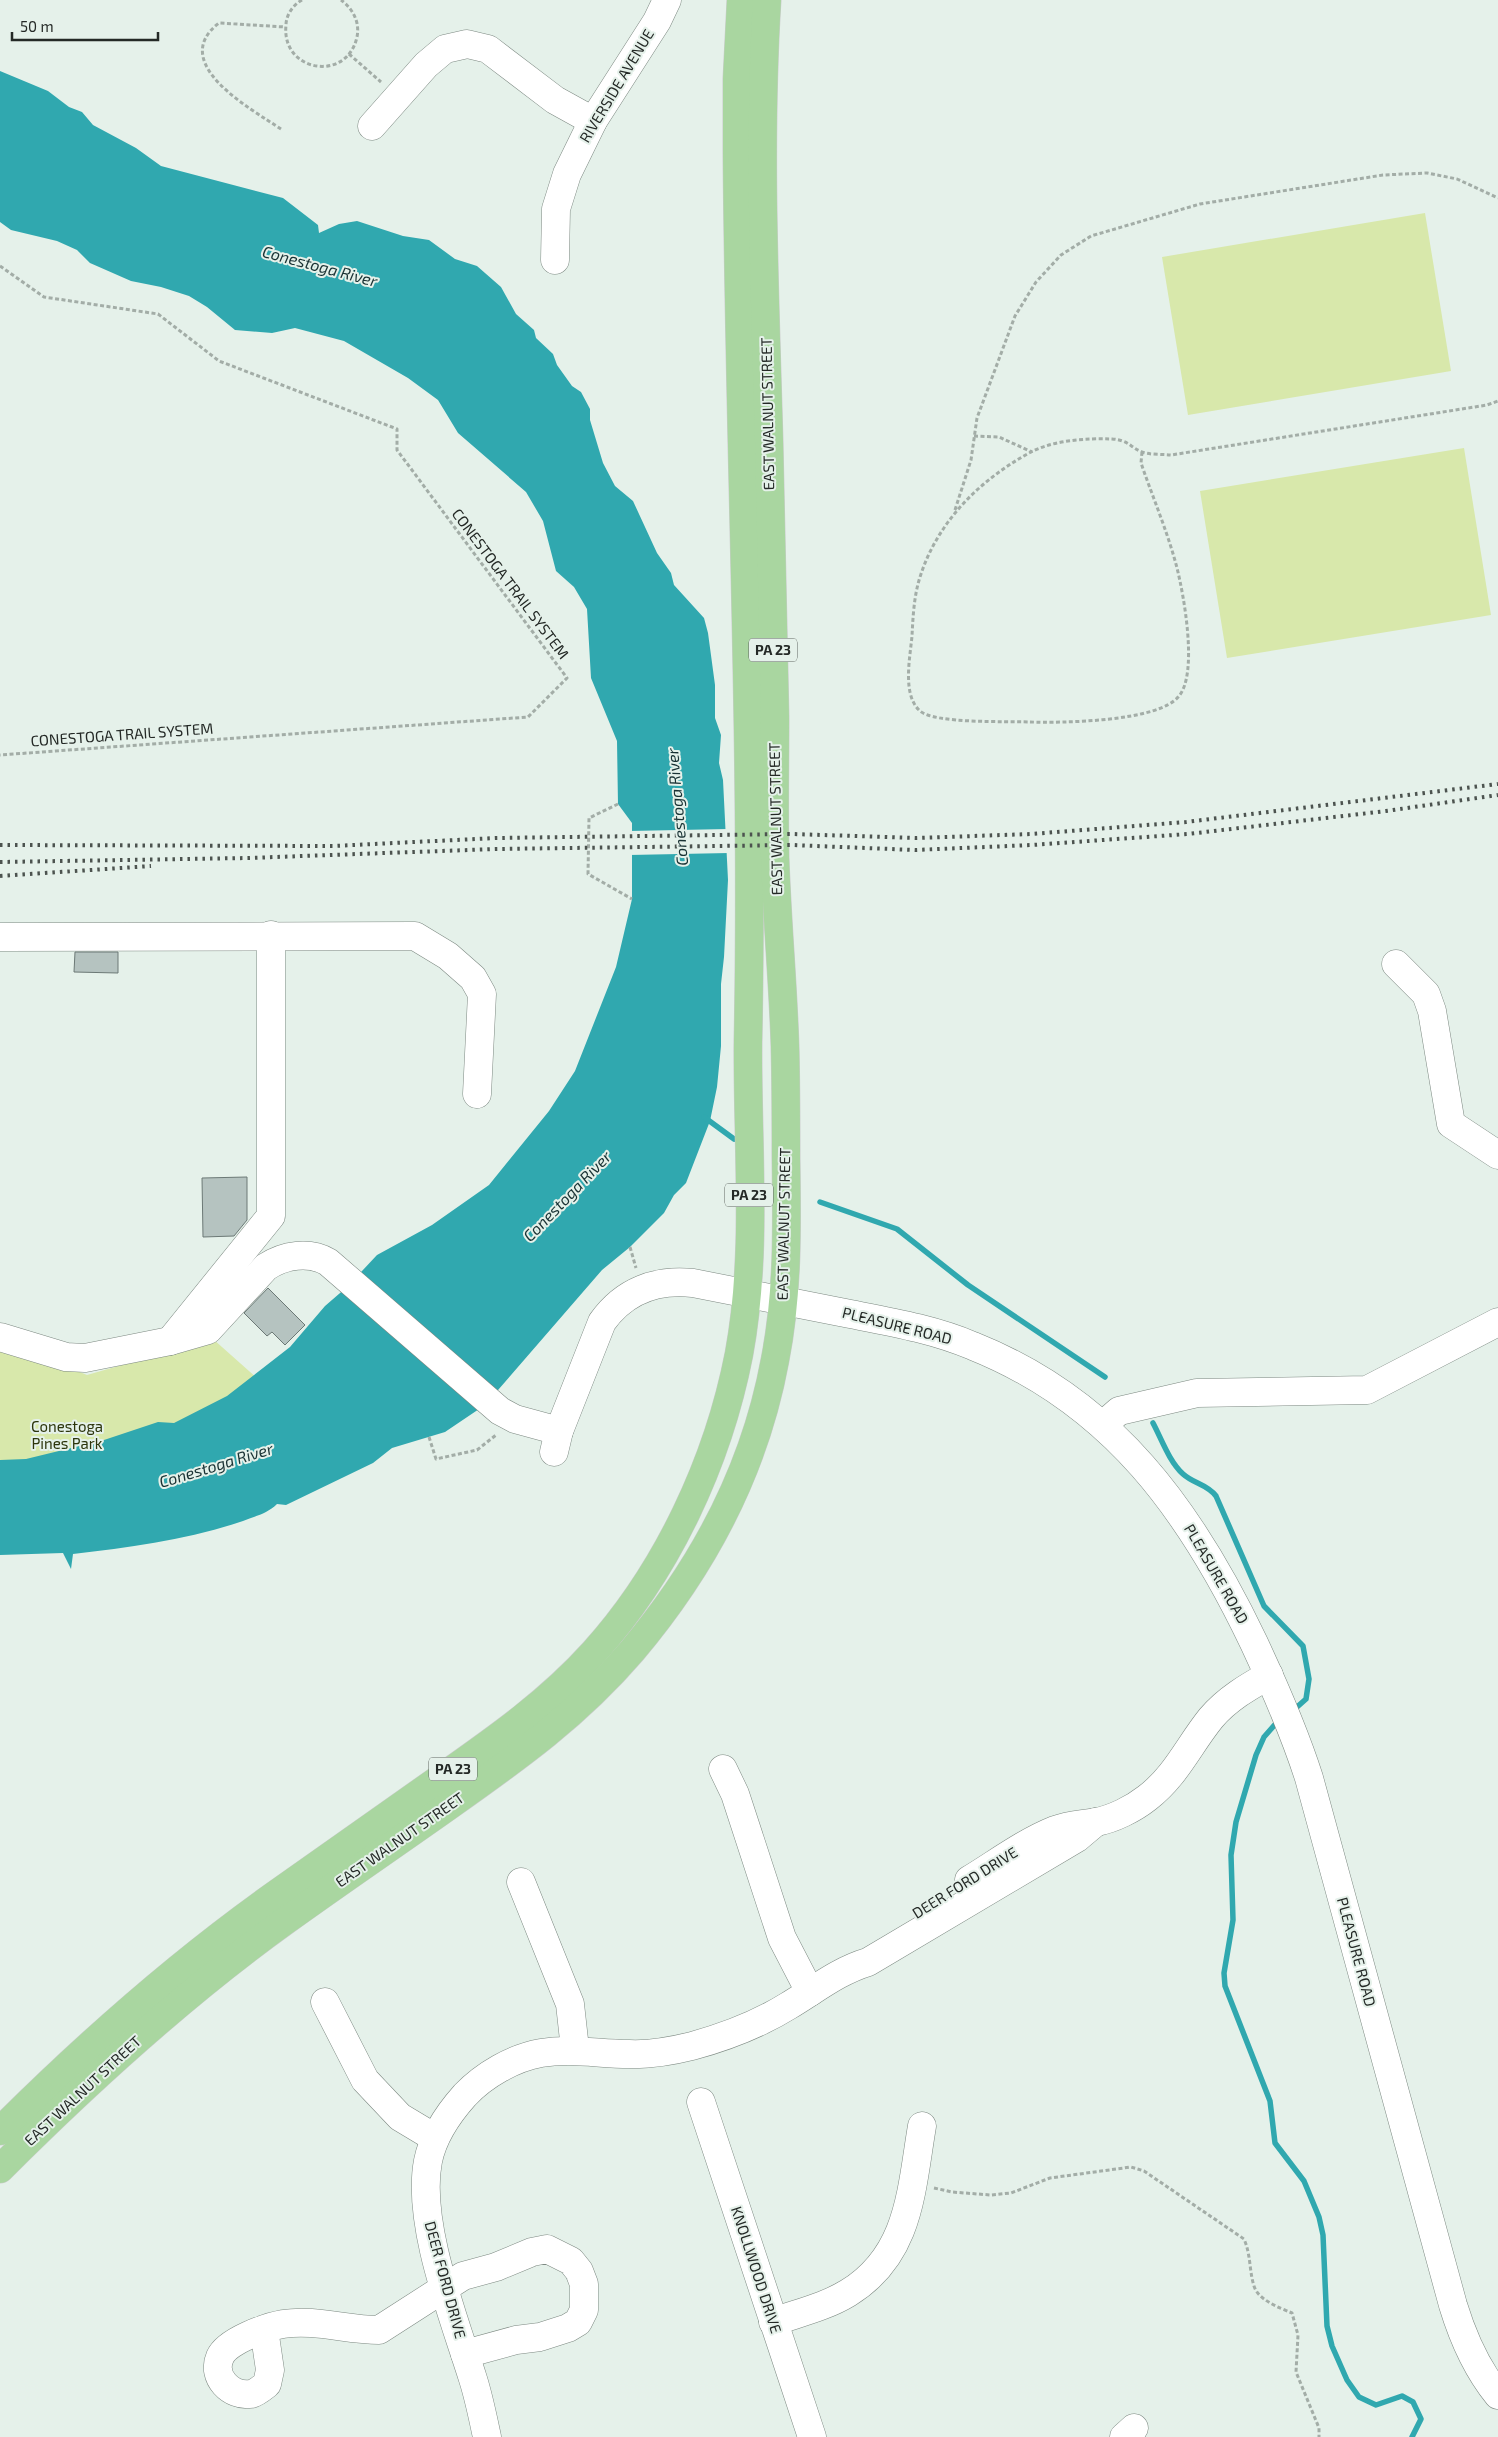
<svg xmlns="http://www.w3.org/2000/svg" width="1498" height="2437" font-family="'Exo 2',sans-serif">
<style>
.green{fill:#d8e8ab}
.water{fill:#30a8af}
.pier{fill:#e5f1ea}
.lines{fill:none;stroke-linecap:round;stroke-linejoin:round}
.stream{stroke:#30a8af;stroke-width:5.5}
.building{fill:#b5c3c0;stroke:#6c7976}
.minor-casing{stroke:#7d8982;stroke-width:29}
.major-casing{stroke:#cacccb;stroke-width:29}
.path{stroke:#a3ada7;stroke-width:3;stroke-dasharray:4 2.5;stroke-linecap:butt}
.minor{stroke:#fff;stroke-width:28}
.major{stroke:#a9d6a0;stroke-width:28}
.rail{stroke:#4c534f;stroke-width:4;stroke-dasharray:2.5 5;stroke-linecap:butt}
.labels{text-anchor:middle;stroke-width:4;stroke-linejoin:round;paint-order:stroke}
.shield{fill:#e5f1ea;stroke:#5e6561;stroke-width:1}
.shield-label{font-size:14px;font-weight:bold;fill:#242926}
.street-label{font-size:15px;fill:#242926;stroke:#e5f1ea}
.park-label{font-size:15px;fill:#2c350b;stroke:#e5f1ea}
.water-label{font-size:16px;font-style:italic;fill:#193234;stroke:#e5f1ea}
</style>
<rect width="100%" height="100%" fill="#e5f1ea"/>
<!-- green -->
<g class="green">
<path d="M1425,213L1451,371L1188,415L1162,257Z"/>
<path d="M1464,448L1491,615L1227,658L1200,491Z"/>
<path d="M213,1339L305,1421L0,1513V1347L34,1353L87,1375Z"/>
</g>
<!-- water -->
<path class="water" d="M0,71L48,91L69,107L82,112L93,125L136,148L161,166L283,198L318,225L319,233L339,224L357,221L403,236L429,240L455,259L477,266L501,287L516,314L534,330L536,338L553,354L557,365L572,386L581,392L590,409V420L603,463L615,486L633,501L657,553L671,573L674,585L704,618L708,633L715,685V718L721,735L719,763L723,780L728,880L724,957L721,984V1046L717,1087L710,1121L686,1183L674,1195L664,1213L630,1247L602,1270L485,1405L445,1432L392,1448L373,1463L286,1505L277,1504C267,1514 255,1516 243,1521C188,1540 131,1547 73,1554L71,1569L63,1553L0,1555V1460L26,1459L104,1440L158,1422L174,1423L227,1396L290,1347L325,1306L347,1287L377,1255L432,1225L489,1185L549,1111L575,1071L616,967L632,899V823L618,804L617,741L591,678L587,609L574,587L556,571L543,521L526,492L458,433L438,400L408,378L344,341L295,328L272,333L235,330L207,307L189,296L161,287L131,281L90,263L77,250L57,241L11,230L0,222Z"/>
<!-- pier -->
<path class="pier" d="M728,829L729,853L629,855V831Z"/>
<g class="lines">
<!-- stream -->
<g class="stream">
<path d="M704,1117L734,1139"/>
<path d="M820,1202L897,1229L968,1285L1105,1377"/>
<path d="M1153,1423C1162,1440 1169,1461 1183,1474C1194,1484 1207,1484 1216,1496L1264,1606L1303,1646L1309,1679L1306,1699L1297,1707"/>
<path d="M1279,1720L1264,1737L1256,1755L1236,1822L1231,1855L1233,1920L1224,1973L1225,1986L1270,2101L1275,2143L1304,2181L1319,2217L1323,2235L1327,2326L1332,2346L1347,2380L1359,2397L1376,2405L1402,2396L1413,2402L1421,2419L1412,2437"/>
</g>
</g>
<!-- building -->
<g class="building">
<path d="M75,952H118V973L74,972Z"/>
<path d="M247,1177V1220L234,1236L203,1237L202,1178Z"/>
<path d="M268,1288L305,1325L285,1345L272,1332L267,1336L244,1313Z"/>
</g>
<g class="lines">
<defs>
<g id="minor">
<path d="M372,126L426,65L445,49L467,44L488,49L555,100L593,121"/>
<path d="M555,260L556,209L567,174L593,121L657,21L667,0"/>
<path d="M0,937L415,936L448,956L473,978L482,994L477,1094"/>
<path d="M1396,964L1426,994L1432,1011L1451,1124L1498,1155"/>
<path d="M0,1337L66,1357L85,1358L170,1341L208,1330L266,1267C284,1255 309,1251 328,1262L500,1411L515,1419L559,1431"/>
<path d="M170,1341L271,1216V935"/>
<path d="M1103,1425L1119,1411L1197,1393L1367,1390L1498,1322"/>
<path d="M554,1452L559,1431L602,1322C624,1291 656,1279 693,1283C742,1293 791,1302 840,1312C885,1321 931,1328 973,1346C1113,1402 1191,1511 1254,1643C1275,1688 1294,1731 1309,1778L1453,2305C1463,2338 1476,2368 1498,2395"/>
<path d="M723,1769L735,1794L782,1938L810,1992"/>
<path d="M969,1880C997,1863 1025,1842 1055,1830C1071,1824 1080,1825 1096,1822C1113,1819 1133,1809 1147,1798C1176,1776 1189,1745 1211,1718C1227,1699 1248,1687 1269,1675"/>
<path d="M521,1882L570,2004L575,2049"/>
<path d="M325,2002L365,2080L400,2117L435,2138"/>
<path d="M701,2102L812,2437"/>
<path d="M773,2322C798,2313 825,2307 848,2293C910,2255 911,2191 922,2126"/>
<path d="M264,2329L270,2370L267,2384C262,2388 256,2393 251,2394C231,2397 211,2377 220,2357C227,2341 266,2327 283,2324C315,2319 347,2330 379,2330L463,2276L496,2267L532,2252L547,2249L571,2261L579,2271L584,2284V2310L578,2322L568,2328L540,2337L516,2340L465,2354"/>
<path d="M487,2437C483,2418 479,2398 473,2379C454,2318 416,2223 428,2161C433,2136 448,2114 465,2095C484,2075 513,2058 541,2053C571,2048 599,2054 629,2054C650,2055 672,2051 692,2046C725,2037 759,2024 788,2006C815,1990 838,1971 868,1962L1077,1838L1096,1822"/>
<path d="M1124,2437L1134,2428"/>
</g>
<g id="major">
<path d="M0,2131C85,2046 174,1967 272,1897C328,1857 385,1817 442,1777C496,1739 549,1702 594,1652C667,1571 718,1462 739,1354C758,1251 747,1146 748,1042C754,745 739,448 737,151V79L741,0"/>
<path d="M0,2169C89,2080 182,1995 285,1921C339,1882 395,1844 450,1805C518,1757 577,1715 632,1651C703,1567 755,1469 775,1360C788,1294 787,1227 786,1159C786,1122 786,1084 785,1046C783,983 777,920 775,857C774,811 775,765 775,718C773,626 771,534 769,441C765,294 758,147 767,0"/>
</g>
</defs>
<!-- minor casing -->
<use href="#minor" class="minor-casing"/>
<!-- major casing -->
<use href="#major" class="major-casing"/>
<!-- path -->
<g class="path">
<path d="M302,0C293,5 286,15 286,25C281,72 347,83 357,37C360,22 353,9 341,0"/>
<path d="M349,54L381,82"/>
<path d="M281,129C251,109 167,63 219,23L285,27"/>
<path d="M0,266L44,297L158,314L219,361L397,429V450L567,678L528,717L0,755"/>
<path d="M974,436L999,437L1032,452"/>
<path d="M1142,452L1141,463C1153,498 1168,533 1177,568C1184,596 1198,673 1179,696C1159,722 1061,723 1029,722C1007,721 935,724 920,711C902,695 910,658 912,636C913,616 914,594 921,574C939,520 981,479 1031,452C1054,440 1087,438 1112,439C1128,440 1130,447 1142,452C1150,455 1162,454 1171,455L1487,405L1498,401"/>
<path d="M955,510L971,460L977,418L1015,316L1036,282L1061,255L1091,236L1200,204L1383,175L1427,173L1457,179L1498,198"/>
<path d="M618,804L589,818L588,874L632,899"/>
<path d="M630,1247L636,1268"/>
<path d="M429,1437L436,1459L477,1450L496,1435"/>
<path d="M934,2188L952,2192L991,2195L1011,2193L1050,2178L1131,2167L1144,2171L1244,2239C1251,2255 1249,2270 1254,2286C1258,2300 1280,2308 1292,2313L1298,2335L1296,2372L1319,2428V2437"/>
</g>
<!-- minor -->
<use href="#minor" class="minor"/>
<!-- major -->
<use href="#major" class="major"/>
<!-- rail -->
<g class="rail">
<path d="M0,845L333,846L496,838L792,834L916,838L1031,834L1186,822L1498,784"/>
<path d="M0,862L248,858L496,849L792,845L915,850L1032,845L1188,834L1386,811L1498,795"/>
<path d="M0,876L151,866"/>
</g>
</g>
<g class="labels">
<!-- shield labels -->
<g class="shield">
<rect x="749" y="638.5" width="48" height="23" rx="4"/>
<rect x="725" y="1183.5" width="48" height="23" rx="4"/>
<rect x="429" y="1757.5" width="48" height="23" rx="4"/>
</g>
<g class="shield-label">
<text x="773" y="655">PA 23</text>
<text x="749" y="1200">PA 23</text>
<text x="453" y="1774">PA 23</text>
</g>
<!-- street labels -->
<g class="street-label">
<text transform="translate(617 86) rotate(-59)" y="5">RIVERSIDE AVENUE</text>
<text transform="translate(768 414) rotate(-91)" y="5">EAST WALNUT STREET</text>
<text transform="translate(510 584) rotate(53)" y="5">CONESTOGA TRAIL SYSTEM</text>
<text transform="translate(122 735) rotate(-4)" y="5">CONESTOGA TRAIL SYSTEM</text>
<text transform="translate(776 819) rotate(-91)" y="5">EAST WALNUT STREET</text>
<text transform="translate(784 1224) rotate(-89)" y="5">EAST WALNUT STREET</text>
<text transform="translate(897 1326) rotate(14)" y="5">PLEASURE ROAD</text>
<text transform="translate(1216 1574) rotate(60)" y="5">PLEASURE ROAD</text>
<text transform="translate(400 1840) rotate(-35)" y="5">EAST WALNUT STREET</text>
<text transform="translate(965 1883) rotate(-32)" y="5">DEER FORD DRIVE</text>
<text transform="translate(1356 1952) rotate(75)" y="5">PLEASURE ROAD</text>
<text transform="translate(83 2091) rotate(-43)" y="5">EAST WALNUT STREET</text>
<text transform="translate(756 2270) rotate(72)" y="5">KNOLLWOOD DRIVE</text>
<text transform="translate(445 2280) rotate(75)" y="5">DEER FORD DRIVE</text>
</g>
<!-- park labels -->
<g class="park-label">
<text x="67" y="1432">Conestoga<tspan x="67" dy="17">Pines Park</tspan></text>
</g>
<!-- water labels -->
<g class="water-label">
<text transform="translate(320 266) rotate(15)" y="6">Conestoga River</text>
<text transform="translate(677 807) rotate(-95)" y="6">Conestoga River</text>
<text transform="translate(567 1196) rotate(-46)" y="6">Conestoga River</text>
<text transform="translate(216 1465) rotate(-17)" y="6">Conestoga River</text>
</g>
</g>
<!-- scale -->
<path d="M12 32v8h146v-8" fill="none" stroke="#242926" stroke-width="2.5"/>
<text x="20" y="32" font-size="15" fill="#242926" stroke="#e5f1ea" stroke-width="4" paint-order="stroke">50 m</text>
</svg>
